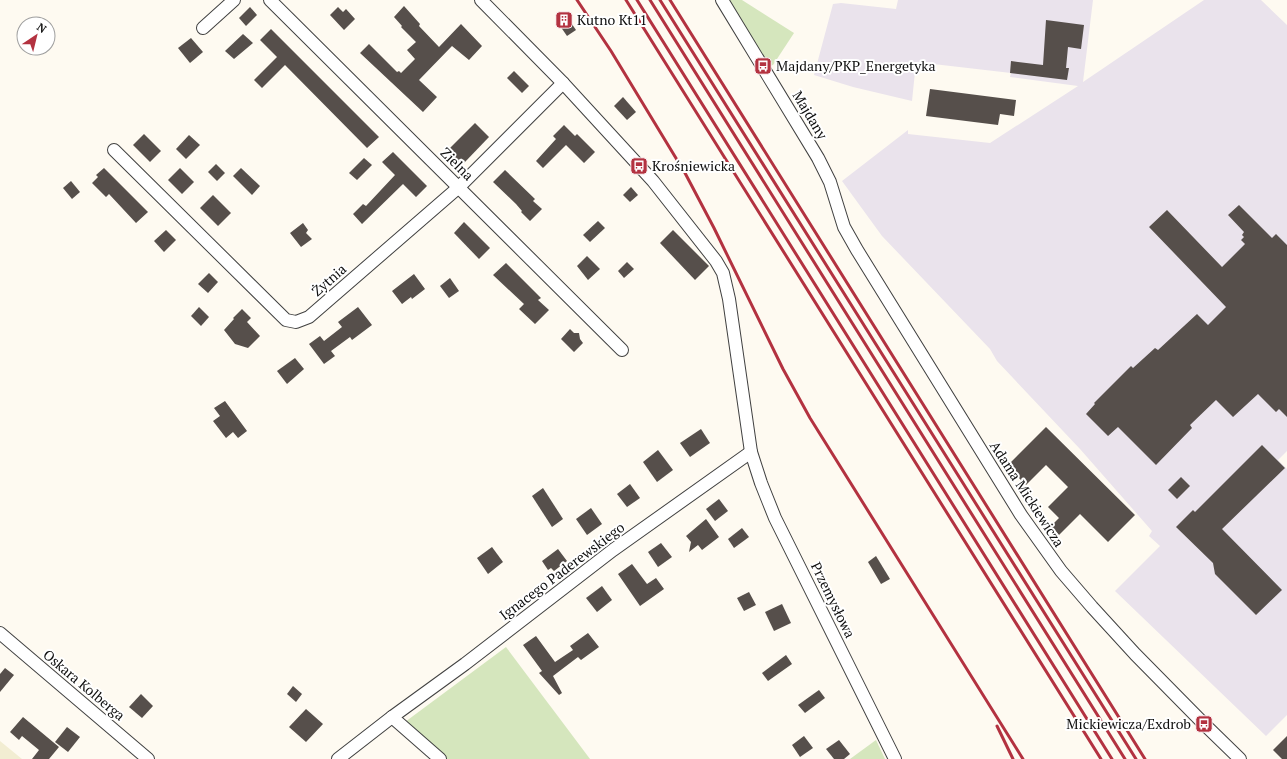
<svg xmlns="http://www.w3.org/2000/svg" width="1287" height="759" font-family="'PT Serif',serif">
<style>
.industrial{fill:#eae3ec}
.farmland{fill:#f2edd2}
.green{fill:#d5e6bd}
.building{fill:#564f4b}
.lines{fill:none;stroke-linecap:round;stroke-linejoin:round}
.minor-casing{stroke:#414141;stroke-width:14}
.minor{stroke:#fff;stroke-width:12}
.rail{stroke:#b33240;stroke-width:3}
.labels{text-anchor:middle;stroke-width:4;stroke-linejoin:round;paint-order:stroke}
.poi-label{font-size:14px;fill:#0e0e0e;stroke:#fff;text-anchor:start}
.street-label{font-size:14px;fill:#0e0e0e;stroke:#fff}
</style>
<rect width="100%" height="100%" fill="#fefaf1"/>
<!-- industrial -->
<path class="industrial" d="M898,0H1093L1083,82L1204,0H1261L1287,25V451L1278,460L1287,469V715L1266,736L1115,591L1160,546L1149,536L1152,531L1080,449L997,361L990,349L882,236L842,181L908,130V134L990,143L1078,86L1010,77L1011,73L916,62L912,101L853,87L814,75L833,4L841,3L896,9Z"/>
<!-- farmland -->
<path class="farmland" d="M0,741L22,759H0Z"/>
<!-- green -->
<g class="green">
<path d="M728,0H742L794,33L773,65L770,66Z"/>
<path d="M506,647L590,759H447L405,722Z"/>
<path d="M876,740L885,759H850Z"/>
</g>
<!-- building -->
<g class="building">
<path d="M404,6L420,24L419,26L439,47L461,24L482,46L469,60L452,46L419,80L437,97L423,112L360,53L369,44L397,72L399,71L401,73L415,59L407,50L416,42L401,27L402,26L394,17Z"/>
<path d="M250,7L257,15L246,26L239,18Z"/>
<path d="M338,7L343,12L346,9L355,19L344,30L330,15Z"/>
<path d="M567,17L576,30L567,36L558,23Z"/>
<path d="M1046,20L1084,25L1081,49L1068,47L1066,68H1069L1067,80L1010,73L1011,61L1043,65Z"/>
<path d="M271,29L379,137L367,148L285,65L262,88L254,80L277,57L260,40Z"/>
<path d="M243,34L253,43L234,59L225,51Z"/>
<path d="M191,38L203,52L190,63L178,48Z"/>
<path d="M514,71L529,86L522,93L507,78Z"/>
<path d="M930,89L1016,100L1014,116L1000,114L998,125L926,116Z"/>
<path d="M623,97L636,112L627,120L614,106Z"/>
<path d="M475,123L489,137L464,163H459L447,151Z"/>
<path d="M564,125L575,136L577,134L595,152L584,163L566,145L543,168L536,161L556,139L553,136Z"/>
<path d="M144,134L161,151L150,162L133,145Z"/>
<path d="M189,135L200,145L186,159L176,149Z"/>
<path d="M393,152L427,186L416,197L403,184L362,224L353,214L363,204L366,206L395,175L382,162Z"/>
<path d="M364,158L372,165L357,180L349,173Z"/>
<path d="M216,164L225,173L217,181L208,172Z"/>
<path d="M104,168L148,212L136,223L109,194L106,197L92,183L98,177L96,175Z"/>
<path d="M180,168L194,182L182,194L168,180Z"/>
<path d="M241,168L260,186L252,195L233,176Z"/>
<path d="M505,170L535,199L533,201L542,209L530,221L521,212L522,211L516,204L493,182Z"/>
<path d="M71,181L80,192L72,199L63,188Z"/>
<path d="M631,187L638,195L630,202L623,195Z"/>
<path d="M213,195L231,213L218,226L200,208Z"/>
<path d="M1239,205L1272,238L1276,234L1287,245V417L1279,409L1276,412L1258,394L1233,417L1216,400L1190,425L1192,428L1156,465L1118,427L1108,436L1086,414L1095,404L1094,403L1131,366L1133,368L1155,348L1158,350L1197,314L1208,325L1226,307L1149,227L1167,210L1222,267L1245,244L1241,240L1244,237L1242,235L1244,232L1228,215Z"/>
<path d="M598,221L605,228L590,242L583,235Z"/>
<path d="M464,222L490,248L479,259L454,233Z"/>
<path d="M303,223L308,230L306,233L312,239L301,247L290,233Z"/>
<path d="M166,230L176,240L164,252L154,241Z"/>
<path d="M673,230L709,266L695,280L660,243Z"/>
<path d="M587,256L600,269L588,280L577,266Z"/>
<path d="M627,262L634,269L624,278L618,271Z"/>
<path d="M506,263L541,298L538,300L549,310L535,324L519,309L524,304L493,275Z"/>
<path d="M209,273L218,282L208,293L198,284Z"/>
<path d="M414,274L425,289L412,299L411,297L402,304L392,291Z"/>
<path d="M450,278L459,291L449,298L440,286Z"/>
<path d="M199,307L209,317L201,326L191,316Z"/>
<path d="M358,307L372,325L352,340L350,337L331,351L335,356L324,364L309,344L320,336L324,341L342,327L338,322Z"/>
<path d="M242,309L251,318L247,322L260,336L248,348L235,344L224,330L234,319L233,318Z"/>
<path d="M570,329L574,333H579L580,339L583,343L574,352L561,339Z"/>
<path d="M295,358L304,369L287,384L277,371Z"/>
<path d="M225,401L247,431L238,438L233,432L226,438L213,421L220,416L214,408Z"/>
<path d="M1046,427L1135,515L1108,542L1080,514L1059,535L1051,526L1059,518L1048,507L1068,487L1046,465L1026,485L1007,466Z"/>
<path d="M701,429L710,443L690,457L680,443Z"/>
<path d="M1262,445L1285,468L1222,529L1282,590L1256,615L1215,574L1213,563L1176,527L1193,510L1195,512Z"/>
<path d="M658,450L673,470L657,482L643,462Z"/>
<path d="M1181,477L1190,486L1177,499L1168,490Z"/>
<path d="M630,484L640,498L627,507L617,494Z"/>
<path d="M543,488L563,519L552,527L532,496Z"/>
<path d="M719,499L728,511L715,521L706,509Z"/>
<path d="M591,508L602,524L587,535L576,519Z"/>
<path d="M706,519L719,537L702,550L698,545L689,552L691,542L686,536Z"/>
<path d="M742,528L749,537L734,548L728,539Z"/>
<path d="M661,543L672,557L658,567L648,552Z"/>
<path d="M492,547L503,562L488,574L477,558Z"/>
<path d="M558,549L567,561L554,571L551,568L548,570L542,561Z"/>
<path d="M876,556L890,579L881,584L868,562Z"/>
<path d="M632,564L647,584L656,578L664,589L640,606L618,574Z"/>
<path d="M602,586L612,600L597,612L586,598Z"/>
<path d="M749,592L756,605L744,611L737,598Z"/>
<path d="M782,604L791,623L774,631L765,612Z"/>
<path d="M588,633L599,647L581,660L578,657L553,676L562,693L559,695L539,673L542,671L523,645L536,636L555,662L573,650L570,646Z"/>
<path d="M786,655L792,664L768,681L762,673Z"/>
<path d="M5,668L14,675L0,692V674Z"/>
<path d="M293,686L302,694L296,702L287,694Z"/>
<path d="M819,690L825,698L805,713L798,705Z"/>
<path d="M141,694L153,706L142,718L129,707Z"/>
<path d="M306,709L323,724L306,742L289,727Z"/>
<path d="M23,717L59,747L49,759H32L39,750L22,736L19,740L10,732Z"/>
<path d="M67,727L80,737L68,752L55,742Z"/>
<path d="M804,736L813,748L800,757L792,745Z"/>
<path d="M1287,736V759H1282L1273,750Z"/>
<path d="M839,740L850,754L844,759H834L826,749Z"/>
</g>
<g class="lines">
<defs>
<g id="minor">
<path d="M270,0L622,350"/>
<path d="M481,0L563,83L653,181L716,261L723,273L729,299L751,452L761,483L775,518L895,759"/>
<path d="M722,0L818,158L830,182L844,227L857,250L1021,515L1061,571L1092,607L1135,654L1204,724L1240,759"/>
<path d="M203,28L234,0"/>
<path d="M114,150L286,320L296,322L309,317L459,187L563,83"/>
<path d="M0,633L148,759"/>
<path d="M392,717L440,759"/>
<path d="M338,759L392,717L465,664L613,550L751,452"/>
</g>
</defs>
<!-- minor casing -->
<use href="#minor" class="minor-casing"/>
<!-- minor -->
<use href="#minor" class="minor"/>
<!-- rail -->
<g class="rail">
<path d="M577,0L611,51L685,173L714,228L783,369L810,418L1023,759"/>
<path d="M626,0L1101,759"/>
<path d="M637,0L1112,759"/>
<path d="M650,0L1125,759"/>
<path d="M660,0L1136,759"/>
<path d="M670,0L1145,759"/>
<path d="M997,726L1013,759"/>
</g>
</g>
<!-- icons -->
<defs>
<symbol id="building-square" viewBox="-11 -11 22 22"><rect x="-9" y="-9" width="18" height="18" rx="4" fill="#b33240" stroke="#fff"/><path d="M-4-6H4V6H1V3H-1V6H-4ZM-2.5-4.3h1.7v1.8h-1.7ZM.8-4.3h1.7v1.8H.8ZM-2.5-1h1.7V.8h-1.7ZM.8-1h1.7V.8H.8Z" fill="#fff"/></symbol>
<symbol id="bus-square" viewBox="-11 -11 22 22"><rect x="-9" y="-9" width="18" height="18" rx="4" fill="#b33240" stroke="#fff"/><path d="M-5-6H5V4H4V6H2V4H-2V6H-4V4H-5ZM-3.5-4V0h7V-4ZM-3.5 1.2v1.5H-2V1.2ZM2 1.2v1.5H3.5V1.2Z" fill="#fff"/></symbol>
</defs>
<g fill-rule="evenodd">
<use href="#building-square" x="554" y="10" width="20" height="20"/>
<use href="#bus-square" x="753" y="56" width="20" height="20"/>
<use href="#bus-square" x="629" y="156" width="20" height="20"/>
<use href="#bus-square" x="1194" y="714" width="20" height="20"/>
</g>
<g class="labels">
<!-- poi labels -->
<g class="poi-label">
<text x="577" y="25">Kutno Kt11</text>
<text x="776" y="71">Majdany/PKP_Energetyka</text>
<text x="652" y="171">Krośniewicka</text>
<text x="1191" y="729" text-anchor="end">Mickiewicza/Exdrob</text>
</g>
<!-- street labels -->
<g class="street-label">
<text transform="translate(810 115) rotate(59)" y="5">Majdany</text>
<text transform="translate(457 164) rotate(45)" y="5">Zielna</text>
<text transform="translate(329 280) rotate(-41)" y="5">Żytnia</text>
<text transform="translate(1027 494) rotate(57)" y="5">Adama Mickiewicza</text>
<text transform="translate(562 571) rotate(-37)" y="5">Ignacego Paderewskiego</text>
<text transform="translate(833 600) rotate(64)" y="5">Przemysłowa</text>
<text transform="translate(84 685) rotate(40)" y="5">Oskara Kolberga</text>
</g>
</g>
<!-- north arrow -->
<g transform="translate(36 36) rotate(35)"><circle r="19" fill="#ffffff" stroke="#9f9f9f"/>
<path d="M0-3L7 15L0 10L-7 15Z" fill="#b33240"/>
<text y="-6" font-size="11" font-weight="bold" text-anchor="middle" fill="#0e0e0e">N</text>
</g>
</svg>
